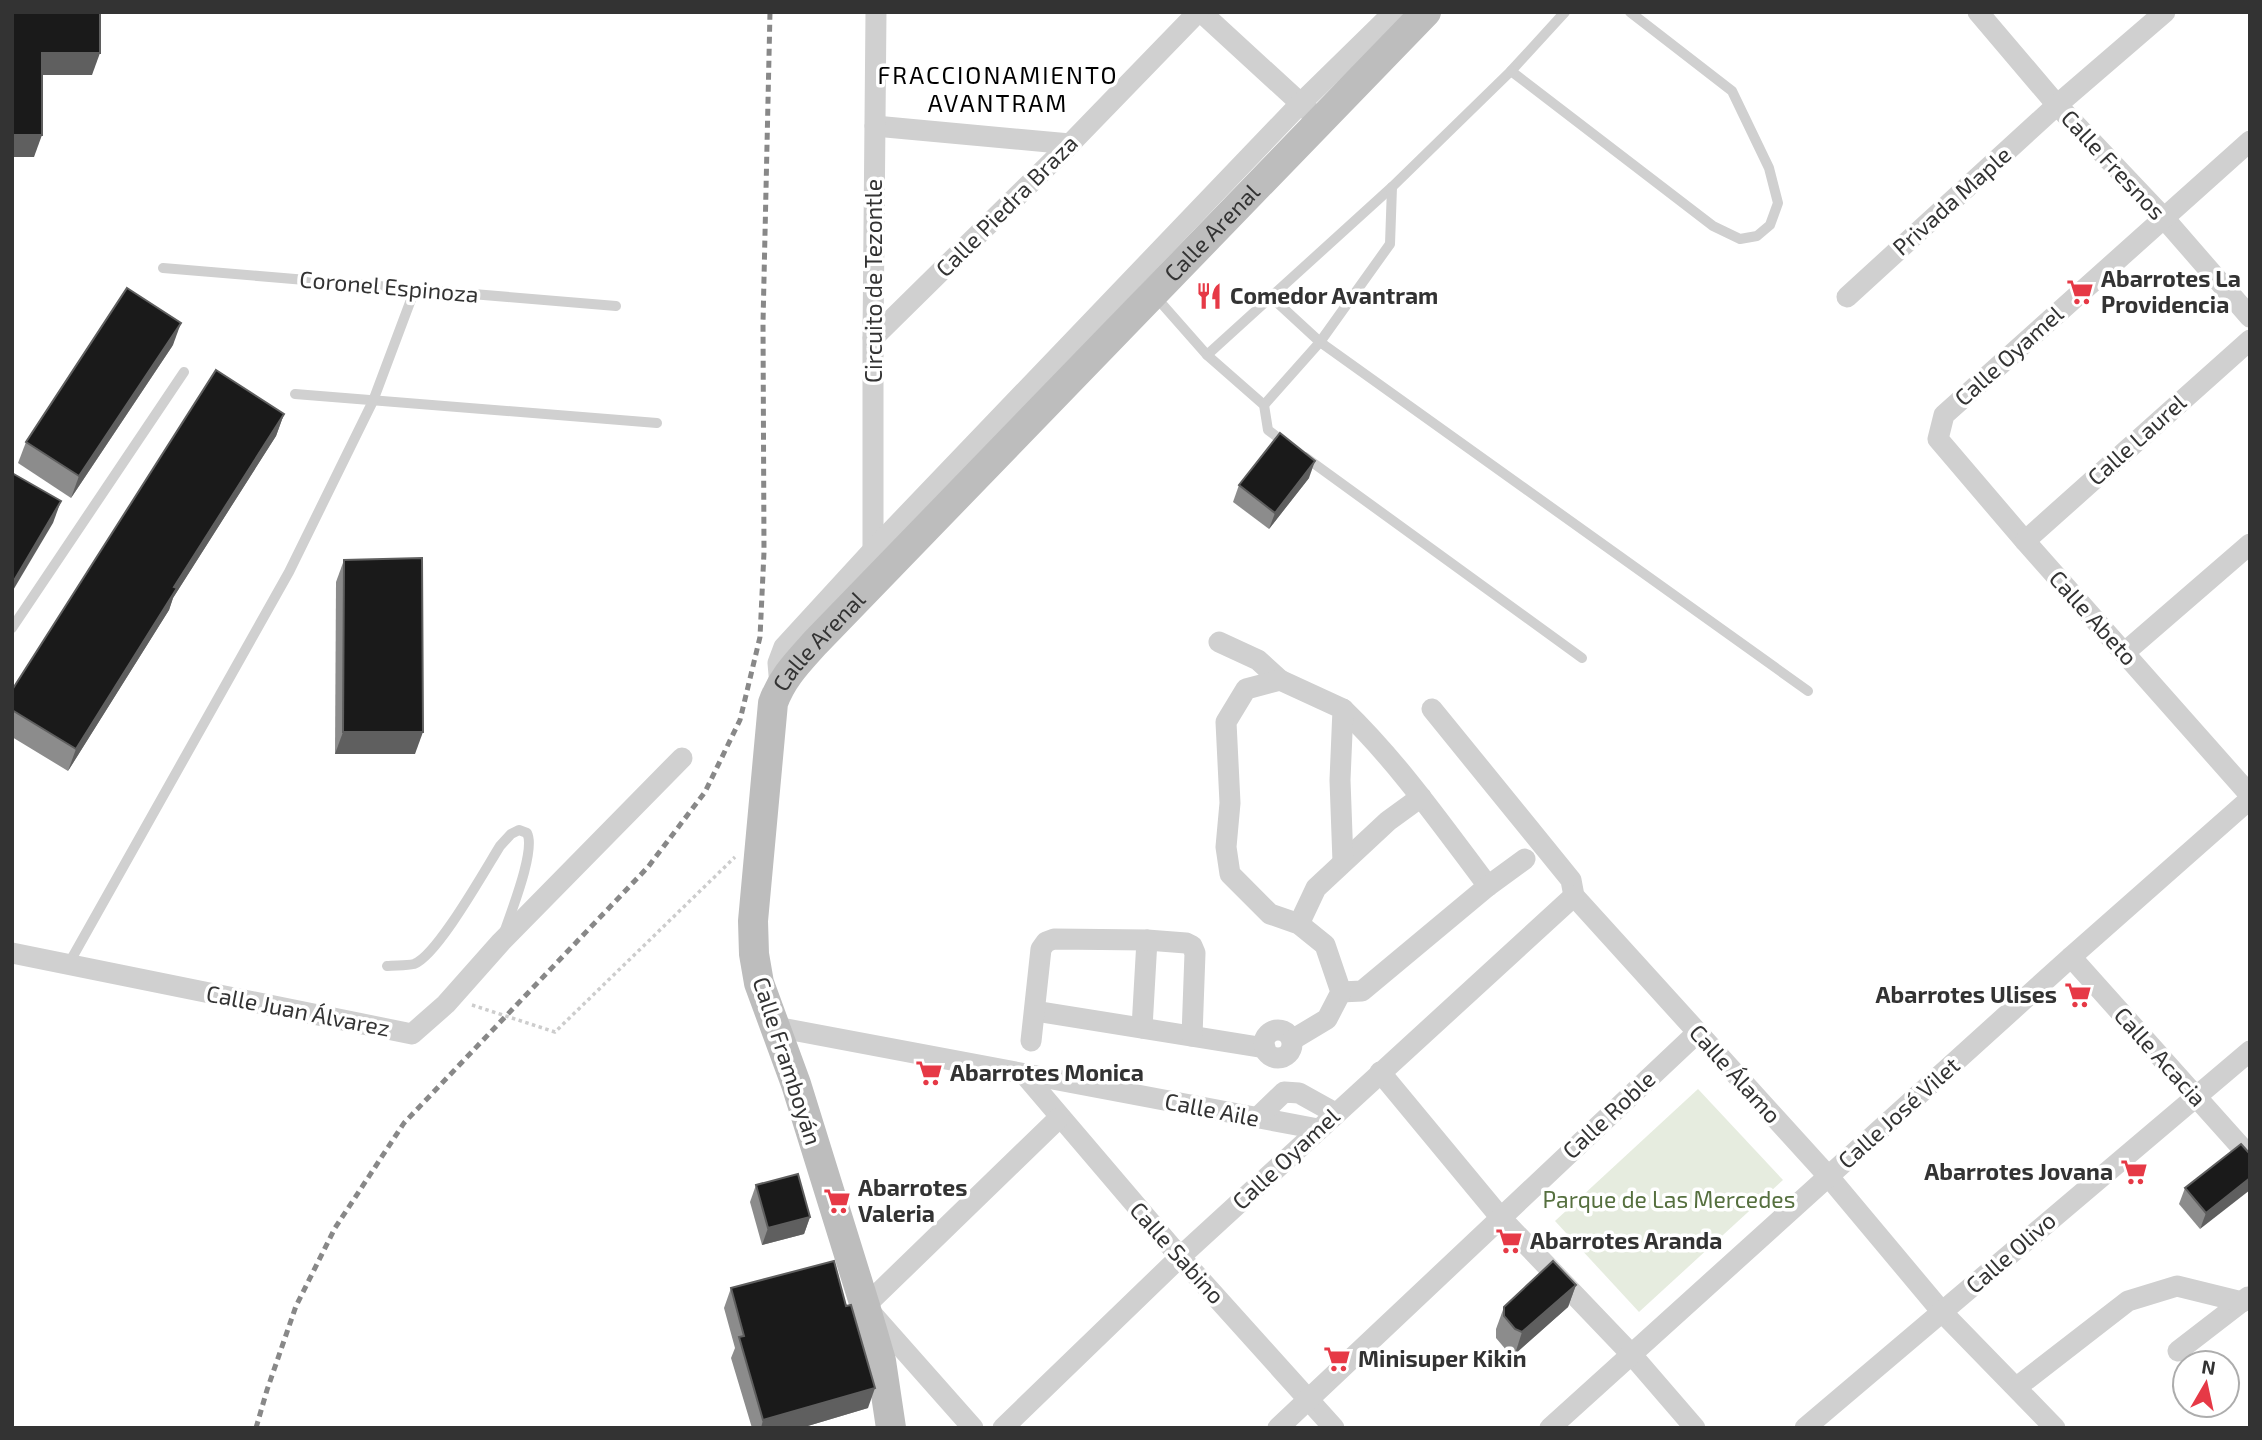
<svg xmlns="http://www.w3.org/2000/svg" width="2262" height="1440" font-family="'Exo 2',sans-serif">
<style>
.green{fill:#e6ecdf}
.lines{fill:none;stroke-linecap:round;stroke-linejoin:round}
.path{stroke:#cdcdcd;stroke-width:3.5;stroke-dasharray:3.5 3.5;stroke-linecap:butt}
.lane{stroke:#d0d0d0;stroke-width:10}
.street{stroke:#d0d0d0;stroke-width:21}
.secondary{stroke:#bdbdbd;stroke-width:30}
.rail{stroke:#888;stroke-width:5;stroke-dasharray:7 5;stroke-linecap:butt}
.wall{fill:#8c8c8c}
.shaded-wall{fill:#5f5f5f}
.building{fill:#1a1a1a;stroke:#5f5f5f;stroke-width:2}
.labels{text-anchor:middle;stroke-width:7;stroke-linejoin:round;paint-order:stroke}
.street-label{font-size:23px;fill:#333;stroke:#fff}
.poi-label{font-size:23px;font-weight:bold;fill:#333;stroke:#fff;text-anchor:start}
.park-label{font-size:23px;fill:#56703f;stroke:#fff}
.neighbourhood-label{font-size:24px;letter-spacing:2px;fill:#000;stroke:#fff}
</style>
<rect width="100%" height="100%" fill="#fff"/>
<!-- green -->
<path class="green" d="M1698,1089L1783,1180L1639,1312L1555,1221Z"/>
<g class="lines">
<!-- path -->
<path class="path" d="M472,1005L555,1032L735,857"/>
<!-- lane -->
<g class="lane">
<path d="M1565,12L1511,71L1713,226L1740,239L1757,236L1770,225L1778,203L1769,168L1732,91L1630,12"/>
<path d="M163,268L616,306"/>
<path d="M1155,296L1207,355L1392,187L1511,71"/>
<path d="M1270,296L1320,342L1390,244L1392,187"/>
<path d="M1207,355L1264,405L1268,430L1289,446"/>
<path d="M295,394L657,423"/>
<path d="M1264,405L1320,342L1808,691"/>
<path d="M1305,457L1582,658"/>
<path d="M12,628L184,372"/>
<path d="M68,965L289,572L373,401L415,289"/>
<path d="M387,966C395,965 406,966 414,964C437,956 485,870 500,846L511,834L519,830L527,833C536,850 511,912 504,933"/>
</g>
<!-- street -->
<g class="street">
<path d="M1201,12L1310,112"/>
<path d="M1978,12L2057,105L2163,217L2250,317"/>
<path d="M875,126L1070,144"/>
<path d="M2250,141L1944,415L1938,439L2025,541L2250,795"/>
<path d="M1847,297L2057,105L2165,12"/>
<path d="M873,338L1070,144L1198,12"/>
<path d="M2025,541L2250,340"/>
<path d="M873,550V338L876,12"/>
<path d="M1219,642L1258,660L1280,680"/>
<path d="M2124,653L2250,544"/>
<path d="M780,686L778,663L784,647L873,550L1300,104L1394,12"/>
<path d="M1343,709C1398,762 1442,825 1488,886"/>
<path d="M1432,709L1571,880L1574,896L1829,1177L1942,1312L2055,1428"/>
<path d="M1299,924L1316,888L1388,821L1421,797"/>
<path d="M12,953L412,1034L446,1004L501,942L682,758"/>
<path d="M2071,957L2250,1157"/>
<path d="M1341,992L1362,991L1488,886L1525,859"/>
<path d="M1035,1011L1265,1048"/>
<path d="M776,1027L1318,1129"/>
<path d="M1142,1028L1147,940"/>
<circle cx="1278" cy="1044" r="14"/>
<path d="M1292,1040L1327,1019L1341,992L1325,945L1299,924L1270,914L1230,874L1226,847L1230,803L1226,722L1246,689L1280,680L1343,709L1340,780L1343,862"/>
<path d="M1031,1041L1041,949L1046,942L1054,939L1147,940L1186,943L1192,946L1195,953L1192,1036"/>
<path d="M1380,1072L1501,1218L1632,1355L1695,1428"/>
<path d="M1024,1074L1180,1257L1334,1428"/>
<path d="M1257,1118L1284,1092L1299,1093L1335,1113"/>
<path d="M2178,1351L2248,1297"/>
<path d="M2017,1387L2128,1301L2177,1286L2242,1302"/>
<path d="M973,1428L865,1306L1059,1118"/>
<path d="M1003,1428L1180,1257L1574,896"/>
<path d="M1278,1428L1697,1033"/>
<path d="M1550,1428L2071,957L2250,799"/>
<path d="M1805,1428L2250,1051"/>
</g>
<!-- secondary -->
<path class="secondary" id="s1" d="M891,1428L881,1361L865,1306L796,1084L759,983L754,954L753,921L773,703C782,678 798,662 815,643L1426,12"/>
<!-- rail -->
<path class="rail" d="M256,1428L267,1390L296,1306L335,1228L404,1123L648,867L705,792L740,720L760,637L764,552L763,323L770,12"/>
</g>
<!-- wall -->
<g class="wall">
<path d="M173,345L71,498L18,463L26,442Z"/>
<path d="M284,414L276,436L173,598L169,610L68,771L12,737V690Z"/>
<path d="M1309,478L1269,529L1233,502L1239,485Z"/>
<path d="M344,560L415,754H335L336,582Z"/>
<path d="M2241,1144L2200,1229L2179,1204L2185,1188Z"/>
<path d="M756,1185L810,1217L804,1234L762,1245L750,1202Z"/>
<path d="M1576,1285L1568,1307L1515,1354L1507,1351L1496,1338V1329L1504,1307Z"/>
<path d="M731,1288L868,1408L801,1428H752L731,1358L735,1348L724,1308Z"/>
</g>
<!-- shaded-wall -->
<g class="shaded-wall">
<path d="M42,53H100L92,75H34Z"/>
<path d="M12,135H42L34,157H12Z"/>
<path d="M181,323L173,345L71,498L79,476Z"/>
<path d="M284,414L276,436L173,598L169,610L68,771L76,749L174,587Z"/>
<path d="M1315,461L1309,478L1269,529L1275,513Z"/>
<path d="M61,501L53,523L12,592V584Z"/>
<path d="M343,732H423L415,754H335Z"/>
<path d="M2250,1178V1190L2200,1229L2206,1213Z"/>
<path d="M810,1217L804,1234L762,1245L768,1228Z"/>
<path d="M1576,1285L1568,1307L1515,1354L1522,1332Z"/>
<path d="M875,1388L868,1408L801,1428H761L763,1420Z"/>
</g>
<!-- building -->
<g class="building">
<path d="M12,12H100V53H42V135H12Z"/>
<path d="M127,288L181,323L79,476L26,442Z"/>
<path d="M216,370L284,414L174,587L177,588L76,749L12,710V690Z"/>
<path d="M1280,433L1315,461L1275,513L1239,485Z"/>
<path d="M12,473L61,501L12,584Z"/>
<path d="M422,558L423,732H343L344,560Z"/>
<path d="M2241,1144L2250,1154V1178L2206,1213L2185,1188Z"/>
<path d="M798,1174L810,1217L768,1228L756,1185Z"/>
<path d="M834,1261L846,1306L851,1305L875,1388L763,1420L739,1337L744,1336L731,1288Z"/>
<path d="M1553,1261L1576,1285L1522,1332L1515,1329L1504,1316V1307Z"/>
</g>
<!-- icons -->
<defs>
<symbol id="supermarket-bare" viewBox="-9 -9 18 18"><path d="M-6-5.5h2.5l.6 2H6L4.5 2H-2.5L-4.4-4H-6ZM-1.5 3.2a1.3 1.3 0 1 0 .1 0ZM3 3.2a1.3 1.3 0 1 0 .1 0Z" fill="#e63946" stroke="#fff" stroke-width="2.5" paint-order="stroke"/></symbol>
<symbol id="restaurant-bare" viewBox="-9 -9 18 18"><path d="M-5-6h1v4h1v-4h1v4h1v-4h1v5L-1.5 .5V6h-2V.5L-5-1ZM5-6V6H3V1.5H1.5Q1.5-4 5-6Z" fill="#e63946" stroke="#fff" stroke-width="2.5" paint-order="stroke"/></symbol>
</defs>
<g fill-rule="evenodd">
<use href="#supermarket-bare" x="2061" y="273" width="38" height="38"/>
<use href="#restaurant-bare" x="1190" y="277" width="38" height="38"/>
<use href="#supermarket-bare" x="2059" y="976" width="38" height="38"/>
<use href="#supermarket-bare" x="910" y="1054" width="38" height="38"/>
<use href="#supermarket-bare" x="2115" y="1153" width="38" height="38"/>
<use href="#supermarket-bare" x="818" y="1182" width="38" height="38"/>
<use href="#supermarket-bare" x="1490" y="1222" width="38" height="38"/>
<use href="#supermarket-bare" x="1318" y="1340" width="38" height="38"/>
</g>
<g class="labels">
<!-- street labels -->
<g class="street-label">
<text transform="translate(2113 165) rotate(47)" y="8">Calle Fresnos</text>
<text transform="translate(1952 201) rotate(-42)" y="8">Privada Maple</text>
<text transform="translate(1007 206) rotate(-45)" y="8">Calle Piedra Braza</text>
<text dy="8" stroke="none"><textPath href="#s1" startOffset="1391">Calle Arenal</textPath></text>
<text transform="translate(874 281) rotate(-90)" y="8">Circuito de Tezontle</text>
<text transform="translate(389 287) rotate(5)" y="8">Coronel Espinoza</text>
<text transform="translate(2009 356) rotate(-42)" y="8">Calle Oyamel</text>
<text transform="translate(2137 440) rotate(-42)" y="8">Calle Laurel</text>
<text transform="translate(2093 618) rotate(48)" y="8">Calle Abeto</text>
<text dy="8" stroke="none"><textPath href="#s1" startOffset="824">Calle Arenal</textPath></text>
<text transform="translate(298 1011) rotate(11)" y="8">Calle Juan Álvarez</text>
<text transform="translate(2160 1057) rotate(48)" y="8">Calle Acacia</text>
<text transform="translate(787 1061) rotate(72)" y="8">Calle Framboyán</text>
<text transform="translate(1735 1074) rotate(48)" y="8">Calle Álamo</text>
<text transform="translate(1212 1110) rotate(11)" y="8">Calle Aile</text>
<text transform="translate(1899 1113) rotate(-42)" y="8">Calle José Vilet</text>
<text transform="translate(1609 1115) rotate(-43)" y="8">Calle Roble</text>
<text transform="translate(1286 1159) rotate(-43)" y="8">Calle Oyamel</text>
<text transform="translate(1177 1253) rotate(48)" y="8">Calle Sabino</text>
<text transform="translate(2011 1253) rotate(-41)" y="8">Calle Olivo</text>
</g>
<!-- poi labels -->
<g class="poi-label">
<text x="2101" y="287">Abarrotes La<tspan x="2101" dy="26">Providencia</tspan></text>
<text x="1230" y="304">Comedor Avantram</text>
<text x="2057" y="1003" text-anchor="end">Abarrotes Ulises</text>
<text x="950" y="1081">Abarrotes Monica</text>
<text x="2113" y="1180" text-anchor="end">Abarrotes Jovana</text>
<text x="858" y="1196">Abarrotes<tspan x="858" dy="26">Valeria</tspan></text>
<text x="1530" y="1249">Abarrotes Aranda</text>
<text x="1358" y="1367">Minisuper Kikin</text>
</g>
<!-- park labels -->
<g class="park-label">
<text x="1669" y="1208">Parque de Las Mercedes</text>
</g>
<!-- neighbourhood labels -->
<g class="neighbourhood-label">
<text x="998" y="84">FRACCIONAMIENTO<tspan x="998" dy="28">AVANTRAM</tspan></text>
</g>
</g>
<!-- border -->
<rect width="2262" height="1440" fill="none" stroke="#333333" stroke-width="28"/>
<!-- north arrow -->
<g transform="translate(2206 1384) rotate(9)"><circle r="33" fill="#ffffff" stroke="#adadad" stroke-width="2"/>
<path d="M0-5L12 26L0 18L-12 26Z" fill="#e63946"/>
<text y="-10" font-size="19" font-weight="bold" text-anchor="middle" fill="#333333">N</text>
</g>
</svg>
